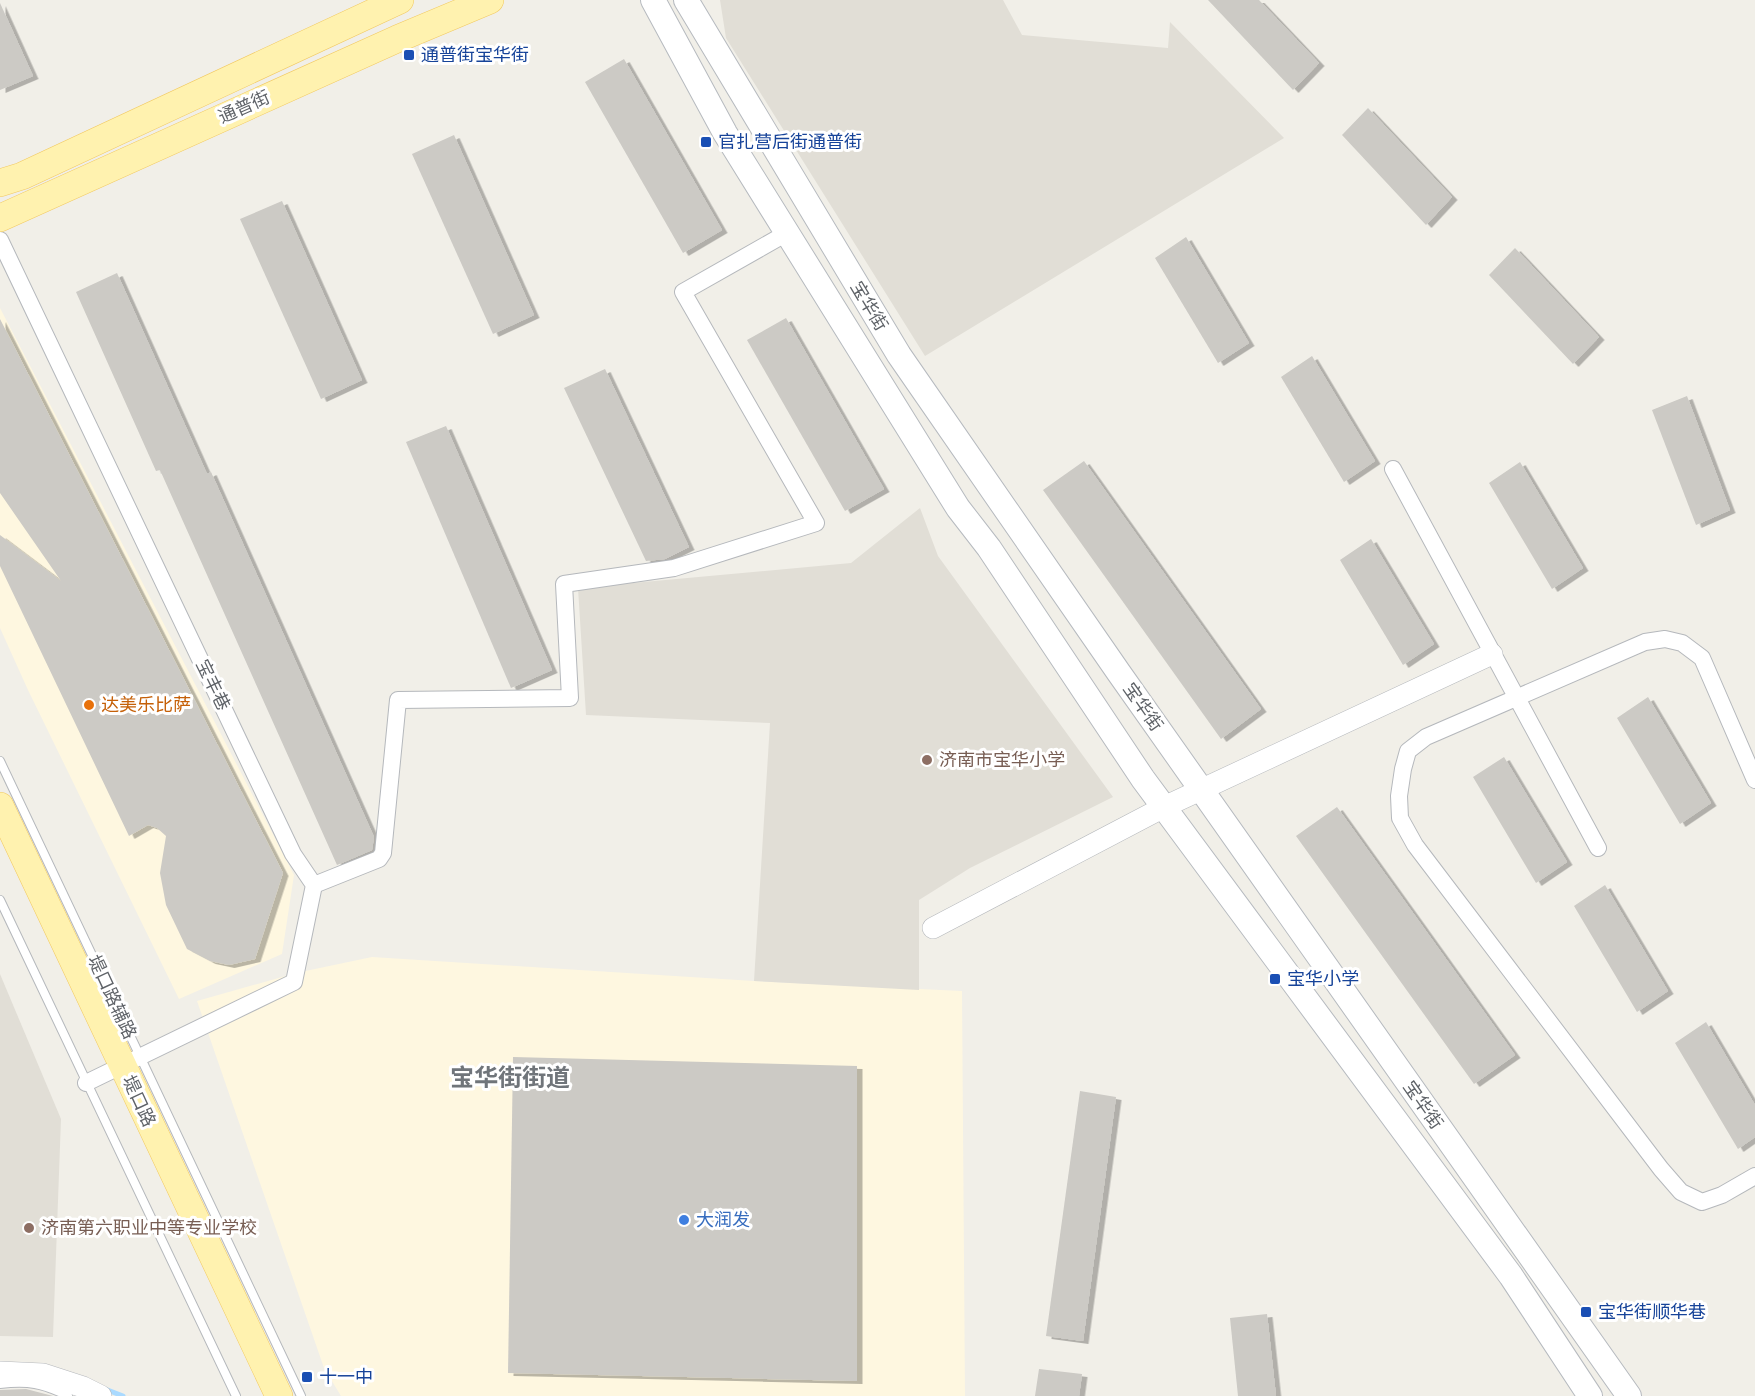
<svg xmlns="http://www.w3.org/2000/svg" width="1755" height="1396" font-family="Overpass,'Noto Sans SC',sans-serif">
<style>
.commercial{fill:#fef7e0}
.education{fill:#e1ded6}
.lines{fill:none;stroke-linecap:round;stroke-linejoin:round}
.stream{stroke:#aadaff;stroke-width:5}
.building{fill:#cccac5;filter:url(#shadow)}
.service-casing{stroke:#b5b8bc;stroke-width:10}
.minor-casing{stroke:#b5b8bc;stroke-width:18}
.tertiary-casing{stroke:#b5b8bc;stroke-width:22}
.secondary-casing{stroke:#b6babf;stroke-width:26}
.primary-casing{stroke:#f2c960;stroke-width:28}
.service{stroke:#fff;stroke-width:8}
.minor{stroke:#fff;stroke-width:16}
.tertiary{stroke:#fff;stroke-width:21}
.secondary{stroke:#fff;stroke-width:24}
.primary{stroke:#fff2af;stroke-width:27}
.transit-dot{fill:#1a4fb4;stroke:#fff;stroke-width:2}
.food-dot{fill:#e8710a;stroke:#fff;stroke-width:2}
.education-dot{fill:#8d6e63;stroke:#fff;stroke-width:2}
.shop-dot{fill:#3f7fe0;stroke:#fff;stroke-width:2}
.labels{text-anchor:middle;stroke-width:6;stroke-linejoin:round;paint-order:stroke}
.transit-label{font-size:18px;fill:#164399;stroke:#fff;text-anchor:start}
.street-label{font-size:18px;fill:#5f6368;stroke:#fff}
.food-label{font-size:18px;fill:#c56008;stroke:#fff;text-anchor:start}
.education-label{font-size:18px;fill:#785e54;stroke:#fff;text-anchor:start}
.shop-label{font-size:18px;fill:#366cbe;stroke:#fff;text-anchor:start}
.district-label{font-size:24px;font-weight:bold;fill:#70757a;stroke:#fff}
</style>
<defs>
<filter id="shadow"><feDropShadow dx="5.5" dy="3" stdDeviation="0" flood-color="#0004"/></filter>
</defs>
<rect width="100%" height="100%" fill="#f1efe8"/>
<!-- commercial -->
<g class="commercial">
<path d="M0,308L294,875L282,954L179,999L28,690L0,628Z"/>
<path d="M372,957L754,981L962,991L965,1396H341L324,1368L197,1001L296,973Z"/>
</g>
<!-- education -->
<g class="education">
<path d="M720,0H1003L1022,35L1168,48L1170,22L1284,138L925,356L726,38Z"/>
<path d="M920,508L938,556L1113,797L970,868L919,900V990L754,981L770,723L586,715L578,588L851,563Z"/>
<path d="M0,974L61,1119L53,1337L0,1336Z"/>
</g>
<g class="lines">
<!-- stream -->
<path class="stream" d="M105,1389L123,1396"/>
</g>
<!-- building -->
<g class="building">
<path d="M1208,0H1259L1319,63L1293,90Z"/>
<path d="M0,3L33,76L0,90Z"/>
<path d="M624,59L722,230L683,253L585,82Z"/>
<path d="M1368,108L1452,197L1426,225L1342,135Z"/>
<path d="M454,135L534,315L493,334L412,154Z"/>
<path d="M282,201L362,380L321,399L240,219Z"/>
<path d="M1186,237L1249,343L1218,363L1155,258Z"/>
<path d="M1515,248L1599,337L1573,364L1489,275Z"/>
<path d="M117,273L207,474L211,472L374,837L372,850L337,865L160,470L156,471L76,292Z"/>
<path d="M786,318L884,489L845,511L747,340Z"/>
<path d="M0,319L283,873L255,959L229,965L210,961L187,949L166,905L160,873L166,836L157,828L148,825L129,836L0,566V535L61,581L0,493Z"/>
<path d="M1312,356L1375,461L1344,482L1281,377Z"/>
<path d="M605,369L689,547L665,559L646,561L564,388Z"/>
<path d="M1687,396L1730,510L1696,525L1652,410Z"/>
<path d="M446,426L552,670L511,688L406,442Z"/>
<path d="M1084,461L1261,709L1221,739L1043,490Z"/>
<path d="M1520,462L1583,568L1552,589L1489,483Z"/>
<path d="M1371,539L1434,644L1403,665L1340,560Z"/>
<path d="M1648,697L1711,803L1680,824L1617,718Z"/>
<path d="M1504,757L1567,862L1536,883L1473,777Z"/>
<path d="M1337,807L1515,1055L1474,1084L1296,836Z"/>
<path d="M1605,885L1668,991L1637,1012L1574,906Z"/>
<path d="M1706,1022L1755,1105V1137L1738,1149L1675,1043Z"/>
<path d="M513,1057L857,1066V1381L508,1373Z"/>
<path d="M1080,1091L1116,1097L1083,1341L1046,1336Z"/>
<path d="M1267,1314L1276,1396H1238L1230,1318Z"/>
<path d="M1039,1369L1082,1374L1079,1396H1035Z"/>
<path d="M26,1389L53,1396H0V1390Z"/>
</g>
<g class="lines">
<defs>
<g id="service">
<path d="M0,761L301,1396"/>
<path d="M0,900L236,1396"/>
<path d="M0,1384C28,1381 42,1383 68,1396"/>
</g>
<g id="minor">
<path d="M0,240L293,854L314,885L294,982L86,1083"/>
<path d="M1393,469L1598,848"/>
<path d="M1755,780L1702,658L1682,643L1665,639L1645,642L1426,737L1408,751L1403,769L1399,796L1400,818L1415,845L1661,1169L1681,1192L1702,1202L1722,1195L1755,1176"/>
<path d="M314,885L379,859L383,853L398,700L570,698L564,584L674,568L816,523L683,292L787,233"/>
</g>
<g id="tertiary">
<path d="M933,928L1164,807L1492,654"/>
<path d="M0,1372L43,1374L83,1387L101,1396"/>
</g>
<g id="secondary">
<path d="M653,0L725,133L958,508L989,548L1143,779L1511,1276L1590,1396"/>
<path d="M686,0L899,355L1119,673L1629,1396"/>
</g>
<g id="primary">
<path d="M0,183L22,176L400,0"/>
<path d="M0,218L397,39L490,0"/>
<path d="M0,806L279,1396"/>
</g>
</defs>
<!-- service casing -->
<use href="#service" class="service-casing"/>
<!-- minor casing -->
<use href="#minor" class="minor-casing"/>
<!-- tertiary casing -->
<use href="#tertiary" class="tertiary-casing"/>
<!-- secondary casing -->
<use href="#secondary" class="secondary-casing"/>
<!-- primary casing -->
<use href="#primary" class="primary-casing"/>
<!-- service -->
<use href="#service" class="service"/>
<!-- minor -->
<use href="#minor" class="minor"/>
<!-- tertiary -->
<use href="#tertiary" class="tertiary"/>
<!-- secondary -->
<use href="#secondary" class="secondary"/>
<!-- primary -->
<use href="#primary" class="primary"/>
</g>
<!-- markers -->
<g class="transit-dot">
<rect x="403" y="49" width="12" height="12" rx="3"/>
<rect x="700" y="136" width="12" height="12" rx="3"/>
<rect x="1269" y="973" width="12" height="12" rx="3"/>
<rect x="1580" y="1306" width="12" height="12" rx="3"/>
<rect x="301" y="1371" width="12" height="12" rx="3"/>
</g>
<circle class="food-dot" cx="89" cy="705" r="6"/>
<g class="education-dot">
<circle cx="927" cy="760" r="6"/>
<circle cx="29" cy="1228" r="6"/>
</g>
<circle class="shop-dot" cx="684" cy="1220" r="6"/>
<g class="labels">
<!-- transit labels -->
<g class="transit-label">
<text x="421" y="61">通普街宝华街</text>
<text x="718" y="148">官扎营后街通普街</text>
<text x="1287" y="985">宝华小学</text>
<text x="1598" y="1318">宝华街顺华巷</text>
<text x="319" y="1383">十一中</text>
</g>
<!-- street labels -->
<g class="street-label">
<text transform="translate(244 107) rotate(-24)" y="6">通普街</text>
<text transform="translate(869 306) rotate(59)" y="6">宝华街</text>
<text transform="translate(213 685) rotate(64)" y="6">宝丰巷</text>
<text transform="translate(1143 707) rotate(55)" y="6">宝华街</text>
<text transform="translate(112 997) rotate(65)" y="6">堤口路辅路</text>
<text transform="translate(139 1101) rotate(65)" y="6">堤口路</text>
<text transform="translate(1423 1105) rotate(55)" y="6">宝华街</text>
</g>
<!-- food labels -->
<g class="food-label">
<text x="101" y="711">达美乐比萨</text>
</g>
<!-- education labels -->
<g class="education-label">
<text x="939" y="766">济南市宝华小学</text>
<text x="41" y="1234">济南第六职业中等专业学校</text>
</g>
<!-- shop labels -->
<g class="shop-label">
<text x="696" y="1226">大润发</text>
</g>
<!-- district labels -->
<g class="district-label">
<text x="510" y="1086">宝华街街道</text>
</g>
</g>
</svg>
